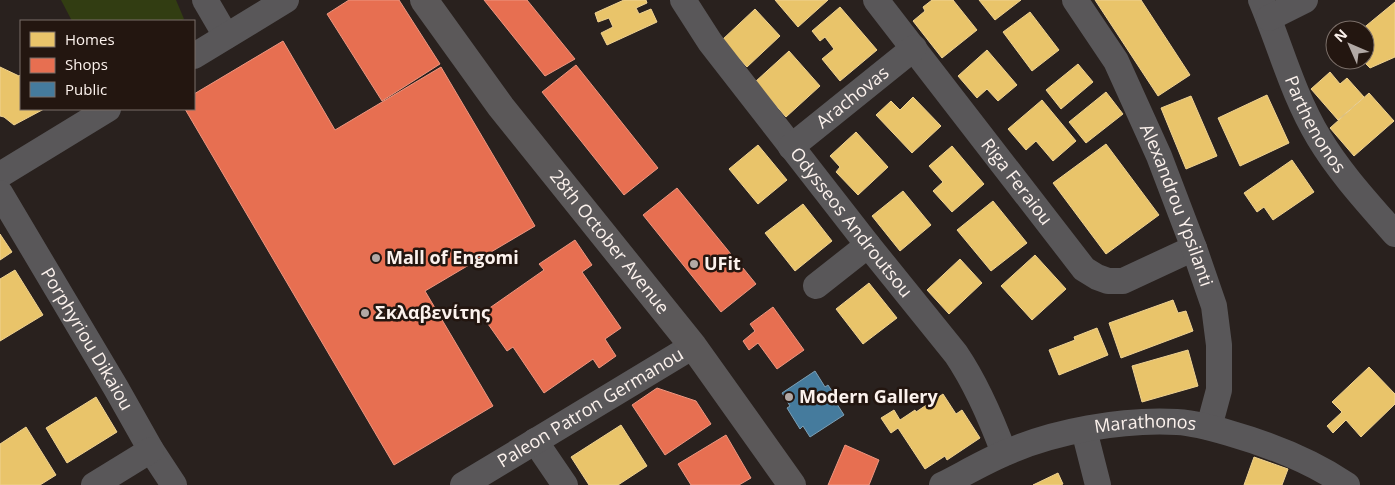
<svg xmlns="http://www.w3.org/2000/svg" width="1395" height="485" font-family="'Open Sans',sans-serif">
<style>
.green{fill:#323d12}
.homes{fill:#e9c46a;stroke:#efd291}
.shops{fill:#e76f51;stroke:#ed9680}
.public{fill:#457b9d;stroke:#7c9fb5}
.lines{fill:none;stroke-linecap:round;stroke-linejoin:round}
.minor{stroke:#595759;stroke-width:26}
.major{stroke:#5b5859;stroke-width:28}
.poi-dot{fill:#b2a9a5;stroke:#231610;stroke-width:2}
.labels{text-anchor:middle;stroke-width:5;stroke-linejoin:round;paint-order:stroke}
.street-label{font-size:18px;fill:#fcf2ed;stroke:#231610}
.poi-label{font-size:18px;font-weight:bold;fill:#fcf2ed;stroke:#231610;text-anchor:start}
</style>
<rect width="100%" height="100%" fill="#29211e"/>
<!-- green -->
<path class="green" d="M61,0H176L184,19L180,21H72Z"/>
<!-- homes -->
<g class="homes">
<path d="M624,0H646L647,3L636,8L639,14L651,9L657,22L607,45L601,33L613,27L609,18L598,22L595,13Z"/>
<path d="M775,0H828L798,27Z"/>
<path d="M932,0H953L977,30L942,58L913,21L925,11L923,7Z"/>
<path d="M979,0H1021L995,20Z"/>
<path d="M1095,0H1141L1190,75L1158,96Z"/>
<path d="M1395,2V57L1370,68L1362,60H1365V30H1361Z"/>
<path d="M840,7L877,50L840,81L822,59L834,49L825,37L820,41L812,31Z"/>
<path d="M755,9L780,36L747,67L722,40Z"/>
<path d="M1030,12L1059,50L1032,71L1003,32Z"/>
<path d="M987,50L1017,85L998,101L987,89L977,98L958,76Z"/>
<path d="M789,51L820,86L786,117L755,82Z"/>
<path d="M1078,64L1093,82L1061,109L1046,90Z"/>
<path d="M0,67L19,76L21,74V109H44L14,125L4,117L0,116Z"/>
<path d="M1330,72L1340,84L1347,78L1364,97L1338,120L1311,89Z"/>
<path d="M1106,92L1123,114L1086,143L1069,122Z"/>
<path d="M1369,93L1394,121L1354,156L1330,128Z"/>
<path d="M1267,95L1289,143L1240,166L1218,118Z"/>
<path d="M1191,96L1217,156L1186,169L1161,108Z"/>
<path d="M913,97L941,126L912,153L876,115L891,101L900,110Z"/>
<path d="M1042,100L1076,141L1053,161L1036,141L1026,150L1008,129Z"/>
<path d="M856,132L888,167L858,195L836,172L840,167L830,156Z"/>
<path d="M1106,144L1159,215L1106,254L1053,183Z"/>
<path d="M758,145L787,180L758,204L729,169Z"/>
<path d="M952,146L984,184L952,212L933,191L943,182L929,166Z"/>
<path d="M1292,160L1314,192L1273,220L1264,207L1257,212L1244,193Z"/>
<path d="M903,191L931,225L900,251L872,216Z"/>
<path d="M993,201L1027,243L991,271L957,230Z"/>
<path d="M803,204L832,241L795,271L765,233Z"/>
<path d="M0,234L12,252L0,260Z"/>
<path d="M1035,255L1066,289L1032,320L1001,286Z"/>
<path d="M960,259L982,283L949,314L927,290Z"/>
<path d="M15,270L43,315L0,341V279Z"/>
<path d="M869,283L897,318L863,344L836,309Z"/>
<path d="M1173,300L1178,313L1186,311L1193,331L1121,358L1109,323Z"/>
<path d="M1097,328L1108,355L1059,375L1049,350L1075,340L1074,337Z"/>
<path d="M1188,350L1198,386L1142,402L1132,366Z"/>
<path d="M1369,367L1395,394V404L1361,437L1346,420L1333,433L1327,426L1342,412L1332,402Z"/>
<path d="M943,394L956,414L962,410L980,438L947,460L945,456L925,469L898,428L891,433L881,418L894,410L900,420L915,410L916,412Z"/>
<path d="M96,397L117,432L67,463L46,428Z"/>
<path d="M621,425L647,466L618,485H589L571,457Z"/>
<path d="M26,427L56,475L40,485H0V444Z"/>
<path d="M1254,457L1288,469L1282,485H1244Z"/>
<path d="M1058,473L1063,484L1061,485H1033Z"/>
</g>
<!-- shops -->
<g class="shops">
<path d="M349,0H399L440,64L382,101L327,14Z"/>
<path d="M484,0H527L575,59L545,76Z"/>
<path d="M283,41L335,130L441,67L535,226L425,291L493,406L394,465L185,109H194V94Z"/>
<path d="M576,65L658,168L624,195L542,92Z"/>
<path d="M677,188L735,259L731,262L739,271L743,268L756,284L721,312L643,215Z"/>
<path d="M575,240L592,265L582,272L621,328L605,339L616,356L599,368L593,359L544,393L513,347L507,351L481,314L544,270L539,264Z"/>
<path d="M773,307L804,350L777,369L758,343L749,350L743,341L755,331L750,324Z"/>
<path d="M657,388L696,401L711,424L665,455L632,405Z"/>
<path d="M726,435L751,478L739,485H691L678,464Z"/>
<path d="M845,445L879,460L869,485H828Z"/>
</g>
<!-- public -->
<path class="public" d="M815,371L825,387L828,385L838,400L835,401L844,415L810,437L803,426L800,429L787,408L790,406L782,393Z"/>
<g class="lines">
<!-- minor -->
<g class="minor">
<path d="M205,0L226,36"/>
<path id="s1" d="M683,0L710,42L868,245L956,354C977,385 991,418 1004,453"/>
<path id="s2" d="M876,0L1084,269L1097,277L1108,281H1123L1194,248"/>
<path id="s3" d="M1075,0L1116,61L1159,156L1194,248L1214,306L1219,345V390L1209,427"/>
<path id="s4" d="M1261,0C1280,45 1293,95 1319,138C1340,173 1368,203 1395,234"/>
<path d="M1269,18L1305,0"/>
<path d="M194,56L286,0"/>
<path id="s5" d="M791,147L914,48"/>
<path d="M0,175L108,109"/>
<path id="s6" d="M0,193L116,388L151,450L174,485"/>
<path d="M816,286L868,245"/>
<path d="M1084,430L1098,485"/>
<path d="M535,441L565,485"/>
<path d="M94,485L151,450"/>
<path id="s7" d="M463,485L693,346"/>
<path id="s8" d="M942,485C962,475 982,463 1003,454C1053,431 1123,419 1177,422C1195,423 1212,428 1229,433C1271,445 1311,461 1347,485"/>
</g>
<!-- major -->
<path class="major" id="s9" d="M424,0L501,107L693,346L792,485"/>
</g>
<!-- markers -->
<g class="poi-dot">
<circle cx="376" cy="258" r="5"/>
<circle cx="694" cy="264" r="5"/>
<circle cx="365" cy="313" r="5"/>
<circle cx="789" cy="397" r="5"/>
</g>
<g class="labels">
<!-- street labels -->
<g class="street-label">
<text dy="6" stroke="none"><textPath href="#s5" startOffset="79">Arachovas</textPath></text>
<text dy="6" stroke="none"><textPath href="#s4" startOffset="136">Parthenonos</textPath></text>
<text dy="6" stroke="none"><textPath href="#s2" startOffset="230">Riga Feraiou</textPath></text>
<text dy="6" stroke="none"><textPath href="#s3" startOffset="230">Alexandrou Ypsilanti</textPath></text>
<text dy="6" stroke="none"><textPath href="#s1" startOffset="279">Odysseos Androutsou</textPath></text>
<text dy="6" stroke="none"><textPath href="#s9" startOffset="305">28th October Avenue</textPath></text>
<text dy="6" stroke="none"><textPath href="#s6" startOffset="170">Porphyriou Dikaiou</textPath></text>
<text dy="6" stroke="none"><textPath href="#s7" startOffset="149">Paleon Patron Germanou</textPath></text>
<text dy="6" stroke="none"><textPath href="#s8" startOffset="215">Marathonos</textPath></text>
</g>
<!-- poi labels -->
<g class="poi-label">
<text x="386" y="264">Mall of Engomi</text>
<text x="704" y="270">UFit</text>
<text x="375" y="319">Σκλαβενίτης</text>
<text x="799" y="403">Modern Gallery</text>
</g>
</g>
<!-- legend -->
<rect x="20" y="20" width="175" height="90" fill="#231610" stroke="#7a6e68"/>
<rect x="30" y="32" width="25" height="15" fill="#e9c46a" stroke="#7a6e68"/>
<text x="65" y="45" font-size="15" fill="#fcf2ed">Homes</text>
<rect x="30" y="58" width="25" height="15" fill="#e76f51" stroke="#7a6e68"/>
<text x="65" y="70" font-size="15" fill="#fcf2ed">Shops</text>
<rect x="30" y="82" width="25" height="15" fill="#457b9d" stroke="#7a6e68"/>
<text x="65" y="95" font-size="15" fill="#fcf2ed">Public</text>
<!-- north arrow -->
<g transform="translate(1350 45) rotate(315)"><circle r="24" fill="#231610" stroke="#7a6e68"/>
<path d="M0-4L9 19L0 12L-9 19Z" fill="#b2a9a5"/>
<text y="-8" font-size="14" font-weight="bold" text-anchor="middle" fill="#fcf2ed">N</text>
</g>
</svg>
